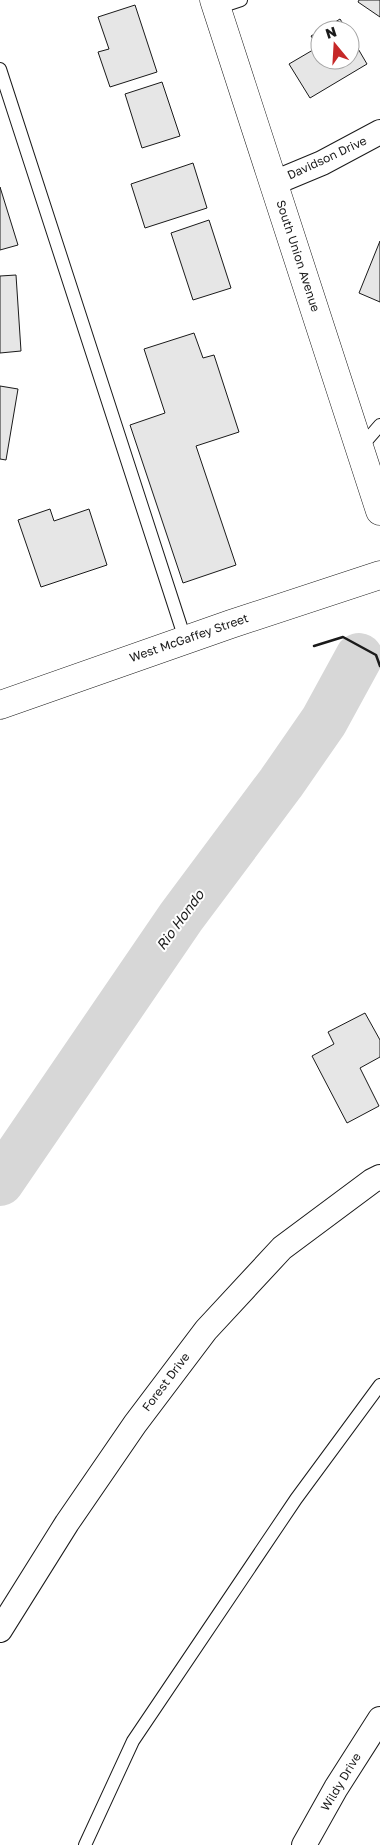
<svg xmlns="http://www.w3.org/2000/svg" width="380" height="1845" font-family="'Golos Text',sans-serif">
<style>
.lines{fill:none;stroke-linecap:round;stroke-linejoin:round}
.river{stroke:#d7d7d7;stroke-width:48}
.building{fill:#e6e6e6;stroke:#1a1a1a}
.service-casing{stroke:#1a1a1a;stroke-width:14}
.minor-casing{stroke:#1a1a1a;stroke-width:26}
.secondary-casing{stroke:#1a1a1a;stroke-width:29}
.service{stroke:#fff;stroke-width:12}
.minor{stroke:#fff;stroke-width:24}
.secondary{stroke:#fff;stroke-width:28}
.wall{stroke:#1a1a1a;stroke-width:2.5}
.labels{text-anchor:middle;stroke-width:4;stroke-linejoin:round;paint-order:stroke}
.street-label{font-size:12px;fill:#1a1a1a;stroke:#fff}
.water-label{font-size:14px;font-style:italic;fill:#1a1a1a;stroke:#fff}
</style>
<rect width="100%" height="100%" fill="#fff"/>
<g class="lines">
<!-- river -->
<path class="river" d="M0,1182L181,917L281,783L324,721L359,657"/>
</g>
<!-- building -->
<g class="building">
<path d="M359,0H380V17L358,2Z"/>
<path d="M135,5L157,72L110,87L98,52L109,49L98,17Z"/>
<path d="M340,19L347,30H322Z"/>
<path d="M320,31V60H350V35L367,64L310,98L289,64L318,47L311,36Z"/>
<path d="M162,82L180,136L142,148L125,94Z"/>
<path d="M193,163L207,208L145,228L131,184Z"/>
<path d="M0,187L18,245L0,250Z"/>
<path d="M209,220L231,288L193,300L171,233Z"/>
<path d="M380,241V302L359,293Z"/>
<path d="M16,275L21,351L0,353V276Z"/>
<path d="M194,333L203,358L214,355L239,432L196,446L236,565L183,583L130,425L165,413L144,349Z"/>
<path d="M0,386L18,389L6,460L0,459Z"/>
<path d="M50,509L54,521L89,509L107,565L41,587L18,520Z"/>
<path d="M365,1013L380,1040V1057L360,1068L379,1106L347,1123L312,1056L334,1044L328,1032Z"/>
</g>
<g class="lines">
<defs>
<g id="service">
<path d="M217,8L241,0"/>
<path d="M0,69L185,639"/>
<path d="M360,448L380,425"/>
<path d="M85,1845L133,1741L296,1499L380,1385"/>
</g>
<g id="minor">
<path d="M274,183L322,163L380,132"/>
<path d="M0,1630L67,1523L135,1424L206,1330L282,1248L372,1181L380,1177"/>
<path d="M304,1845L336,1788L380,1719"/>
</g>
<g id="secondary">
<path d="M214,0L380,511"/>
<path d="M0,705L231,624L380,575"/>
</g>
</defs>
<!-- service casing -->
<use href="#service" class="service-casing"/>
<!-- minor casing -->
<use href="#minor" class="minor-casing"/>
<!-- secondary casing -->
<use href="#secondary" class="secondary-casing"/>
<!-- service -->
<use href="#service" class="service"/>
<!-- minor -->
<use href="#minor" class="minor"/>
<!-- secondary -->
<use href="#secondary" class="secondary"/>
<!-- wall -->
<path class="wall" d="M314,646L343,637L376,655L380,666"/>
</g>
<g class="labels">
<!-- street labels -->
<g class="street-label">
<text transform="translate(327 158) rotate(-25)" y="4">Davidson Drive</text>
<text transform="translate(298 256) rotate(72)" y="4">South Union Avenue</text>
<text transform="translate(189 638) rotate(-19)" y="4">West McGaffey Street</text>
<text transform="translate(166 1382) rotate(-53)" y="4">Forest Drive</text>
<text transform="translate(341 1782) rotate(-59)" y="4">Wildy Drive</text>
</g>
<!-- water labels -->
<g class="water-label">
<text transform="translate(180 920) rotate(-54)" y="5">Rio Hondo</text>
</g>
</g>
<!-- north arrow -->
<g transform="translate(335 45) rotate(342)"><circle r="24" fill="#ffffff" stroke="#a3a3a3"/>
<path d="M0-4L9 19L0 12L-9 19Z" fill="#c62828"/>
<text y="-8" font-size="14" font-weight="bold" text-anchor="middle" fill="#1a1a1a">N</text>
</g>
</svg>
